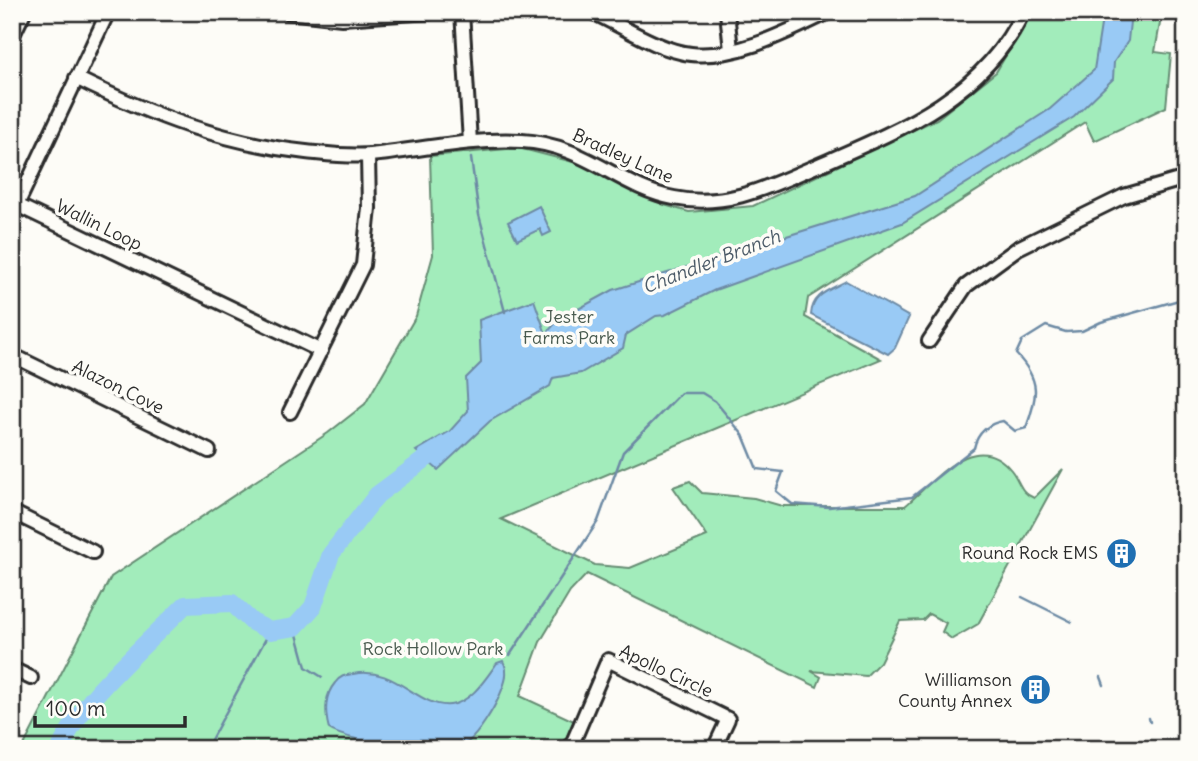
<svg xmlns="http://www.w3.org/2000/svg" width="1198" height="761" font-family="Delius,sans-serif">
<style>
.green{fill:#a2ecbb;stroke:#668c73;stroke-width:2}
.water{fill:#99caf5;stroke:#6d8aa4;stroke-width:2}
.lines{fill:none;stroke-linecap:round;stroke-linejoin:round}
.stream{stroke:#6d8aa4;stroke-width:2.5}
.river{stroke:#99caf5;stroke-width:18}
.minor-casing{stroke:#2b2b2b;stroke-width:18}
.minor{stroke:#fdfcf7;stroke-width:12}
.labels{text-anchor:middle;stroke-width:7;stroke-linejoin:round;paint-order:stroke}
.street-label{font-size:18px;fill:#2b2b2b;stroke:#fdfcf7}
.park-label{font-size:18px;fill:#495b4f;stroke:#fdfcf7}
.poi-label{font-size:18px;fill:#2b2b2b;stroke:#fdfcf7;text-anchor:end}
.water-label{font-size:19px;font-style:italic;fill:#4c5b68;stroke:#fdfcf7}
</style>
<rect width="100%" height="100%" fill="#fdfcf7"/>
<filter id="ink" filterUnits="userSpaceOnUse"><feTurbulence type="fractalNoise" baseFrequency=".0143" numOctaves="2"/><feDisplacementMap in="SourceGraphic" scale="14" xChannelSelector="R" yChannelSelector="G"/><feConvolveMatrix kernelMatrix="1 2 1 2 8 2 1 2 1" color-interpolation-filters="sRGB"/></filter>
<g filter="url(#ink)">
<!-- green -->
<path class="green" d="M1032,12H1162L1155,52L1171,54L1166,107L1094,141L1085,122L808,298L805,317L881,359L501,519L595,565L630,568L707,536L673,487L690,481L702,493L754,498L782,506H905C933,483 975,425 1011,470C1020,481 1020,493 1034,498L1063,469L978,624L952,639L942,632L946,623L929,614L923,620L900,621L880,662L866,676L811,671L821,677L817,687L587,574L570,592L540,642L520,696L574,721L561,749H22L111,577L328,433L365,404L416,316L433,255L430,156L519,148L577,163L664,205L689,212L753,206L937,119L996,72Z"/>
<!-- water -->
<g class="water">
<path d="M1103,12H1131L1128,41L1114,62L1113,79L1074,117L902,223L715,290L665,315L656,316L626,335L623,348L581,373L553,378L550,386L490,421L438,470L416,451L450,431L468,411L466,378L481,363L479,320L534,300L546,334L558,320L613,290L915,196L1050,109L1094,70Z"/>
<path d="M539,206L551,232L543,236L540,229L517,240L508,222Z"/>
<path d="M846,281L909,317L895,348L888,354L811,315C812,294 830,290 846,281Z"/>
<path d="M503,661C510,673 504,685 499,697C493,710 479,733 468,742C448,756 349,743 329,729C325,714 324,696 335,683C340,676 345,675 353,674C396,665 417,708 450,705C471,703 486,678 497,663Z"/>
</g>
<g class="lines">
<!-- stream -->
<g class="stream">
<path d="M471,158L479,215L505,312"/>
<path d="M1022,597L1072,622"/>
<path d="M295,627L306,667L322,677"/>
<path d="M510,655L598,521L623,452L681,393H702L715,401L743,435L757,469L783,472L776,491L792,504L829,507L912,497L974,448C977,433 989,423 1003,421L1015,431L1026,428C1038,396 1041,380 1016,354L1022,341L1046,326L1066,332L1082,331L1101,322L1186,298"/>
<path d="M1101,677L1104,685"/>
<path d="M1149,718L1150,722"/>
<path d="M206,749L270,631"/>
</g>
<!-- river -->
<path class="river" d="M60,749C83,696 144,647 185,605L232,603L252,622L270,631L295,627L313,607L331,554L377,495L444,445"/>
<defs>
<g id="minor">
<path d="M108,12L17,205L321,351"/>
<path d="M287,12L342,18L430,12"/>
<path d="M462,12L470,142"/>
<path d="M592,12C623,26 657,50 691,54C737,59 789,31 829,12"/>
<path d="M727,12L731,50"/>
<path d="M12,37L24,12"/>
<path d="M76,78C151,115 223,143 306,152C327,154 349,157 370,155C421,150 470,138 522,141C584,144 620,188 674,198C729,209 772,185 821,164C900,130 984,96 1023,12"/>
<path d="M929,341L966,286L1018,248L1124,196L1186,178"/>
<path d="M12,355L209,451"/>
<path d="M290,412L363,265L369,208L368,156"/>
<path d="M12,512L93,552"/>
<path d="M12,669L31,678"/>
<path d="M570,749L608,660L728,719L714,749"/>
</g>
</defs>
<!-- minor casing -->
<use href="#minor" class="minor-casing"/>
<!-- minor -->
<use href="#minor" class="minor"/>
</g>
</g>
<!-- icons -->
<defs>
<symbol id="building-disc" viewBox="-11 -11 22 22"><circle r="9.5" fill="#1f6fb2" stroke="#fdfcf7"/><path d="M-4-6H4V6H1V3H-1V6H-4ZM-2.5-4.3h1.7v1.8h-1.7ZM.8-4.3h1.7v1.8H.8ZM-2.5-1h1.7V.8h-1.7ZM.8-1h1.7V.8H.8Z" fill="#fff"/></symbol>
</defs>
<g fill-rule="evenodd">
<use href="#building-disc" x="1104" y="536" width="35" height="35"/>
<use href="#building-disc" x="1018" y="672" width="35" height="35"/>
</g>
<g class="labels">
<!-- street labels -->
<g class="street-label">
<text transform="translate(623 156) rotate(24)" y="6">Bradley Lane</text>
<text transform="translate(99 225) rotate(26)" y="6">Wallin Loop</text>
<text transform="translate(118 387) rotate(26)" y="6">Alazon Cove</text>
<text transform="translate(666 671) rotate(25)" y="6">Apollo Circle</text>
</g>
<!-- park labels -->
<g class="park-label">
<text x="569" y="323">Jester<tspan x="569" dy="21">Farms Park</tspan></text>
<text x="433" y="655">Rock Hollow Park</text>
</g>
<!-- poi labels -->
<g class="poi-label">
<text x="1098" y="559">Round Rock EMS</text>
<text x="1012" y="686">Williamson<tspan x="1012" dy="21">County Annex</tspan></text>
</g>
<!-- water labels -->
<g class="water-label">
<text transform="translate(711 261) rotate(-21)" y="7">Chandler Branch</text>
</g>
</g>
<!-- margin -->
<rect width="1198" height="761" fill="none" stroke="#fdfcf7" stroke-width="42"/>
<rect x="21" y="21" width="1156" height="719" fill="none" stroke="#2b2b2b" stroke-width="2.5" filter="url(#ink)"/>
<!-- scale -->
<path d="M35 716v10h150v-10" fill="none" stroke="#2b2b2b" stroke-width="3.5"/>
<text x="46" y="716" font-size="21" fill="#2b2b2b" stroke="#fdfcf7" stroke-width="5" paint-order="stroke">100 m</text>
</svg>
